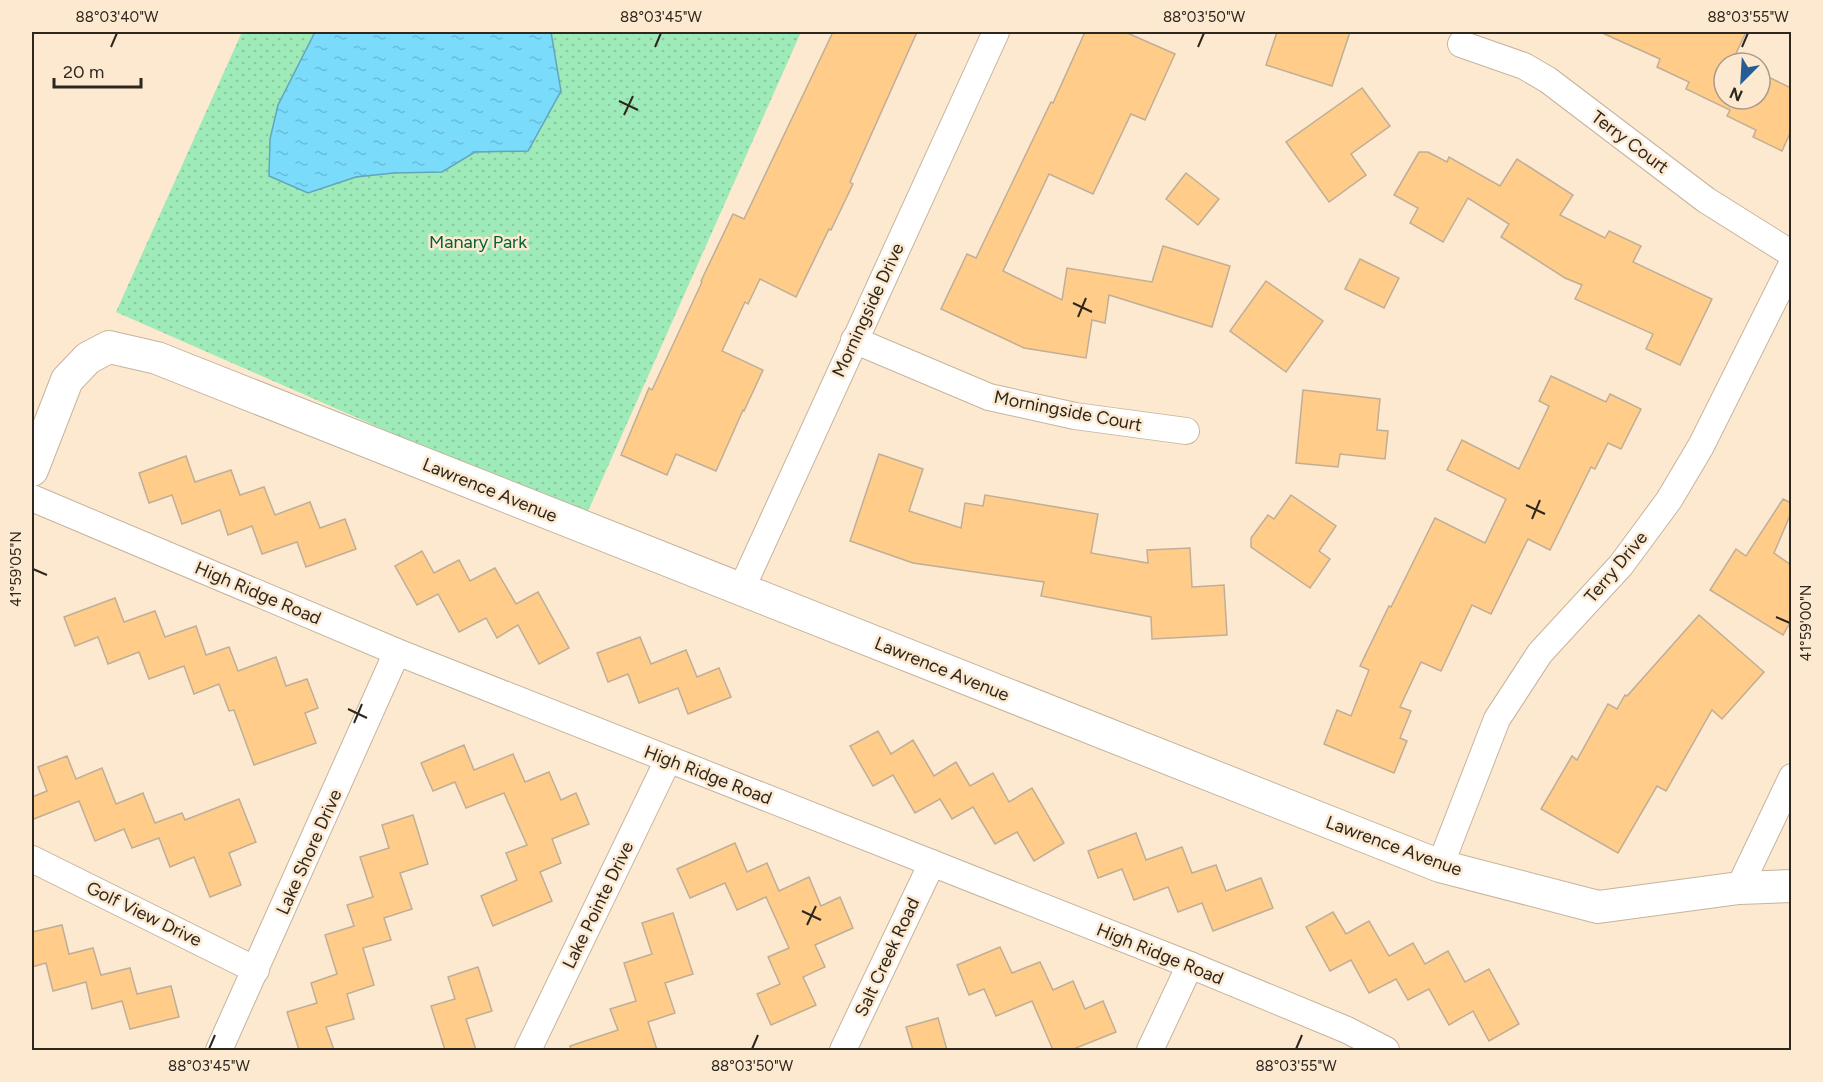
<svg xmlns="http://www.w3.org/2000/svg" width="1823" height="1082" font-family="Figtree,sans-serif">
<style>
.green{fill:url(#green-dots)}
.water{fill:url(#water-ripples);stroke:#63a5b9;stroke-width:1.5}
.building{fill:#ffcc89;stroke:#c0ae97;stroke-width:1.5}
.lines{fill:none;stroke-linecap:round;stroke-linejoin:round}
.minor-casing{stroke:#c6b49d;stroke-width:28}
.tertiary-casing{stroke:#c6b49d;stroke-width:34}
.minor{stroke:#fff;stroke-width:26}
.tertiary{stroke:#fff;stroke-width:32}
.ticks{fill:none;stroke:#2e271e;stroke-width:2}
.labels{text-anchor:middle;stroke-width:5;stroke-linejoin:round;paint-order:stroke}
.street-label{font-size:18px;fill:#2e271e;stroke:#fce9d0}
.park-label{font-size:18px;fill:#046236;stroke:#fce9d0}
.neatline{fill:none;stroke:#2e271e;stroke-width:2}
.ticks-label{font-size:15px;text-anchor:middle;fill:#2e271e}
</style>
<defs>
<pattern id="green-dots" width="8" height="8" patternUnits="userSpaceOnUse" patternTransform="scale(1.5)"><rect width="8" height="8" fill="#9feab9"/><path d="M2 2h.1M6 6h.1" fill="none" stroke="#89c99f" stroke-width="1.8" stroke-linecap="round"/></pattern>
<pattern id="water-ripples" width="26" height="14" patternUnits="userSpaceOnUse" patternTransform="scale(1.5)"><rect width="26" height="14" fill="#7adbfb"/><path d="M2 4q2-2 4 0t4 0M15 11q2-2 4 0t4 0" fill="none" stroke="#6abcd7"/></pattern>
</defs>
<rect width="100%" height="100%" fill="#fce9d0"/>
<!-- green -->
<path class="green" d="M242,32H801L585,518L116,312Z"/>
<!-- water -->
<path class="water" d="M315,32H551L561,91L528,151L475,152L442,172L394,173L356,177L308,193L269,176L270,139L278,105Z"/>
<!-- building -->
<g class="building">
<path d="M833,32H917L850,182L853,184L831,230L829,229L796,297L760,279L748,304L745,302L722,351L763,370L744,411L743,410L716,471L676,454L667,475L621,455L649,388L652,390L702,282L701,281L733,214L744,219Z"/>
<path d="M1085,32H1125L1175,54L1145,120L1131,114L1093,194L1049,174L1003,271L1062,300L1067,268L1152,282L1163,246L1230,266L1212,327L1109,295L1105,323L1092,320L1086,358L1024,348L941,309L967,254L976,258L1051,102L1053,103Z"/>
<path d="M1277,32H1350L1332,86L1266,65Z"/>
<path d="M1600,32H1746L1733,60L1739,63H1724V99H1760V73L1791,88V131L1782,151L1753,137L1756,130L1727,116L1730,110L1686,89L1689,82L1657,67L1660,59Z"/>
<path d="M1362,88L1390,126L1351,154L1366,175L1329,202L1286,142Z"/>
<path d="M1419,152H1428L1447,162L1449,157L1500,186L1517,159L1573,195L1560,215L1605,238L1609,231L1641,246L1633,262L1712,299L1680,365L1646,349L1653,334L1575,299L1582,285L1565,278L1501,237L1509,224L1468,198L1443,242L1410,223L1418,208L1394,195Z"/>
<path d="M1186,173L1219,199L1198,225L1166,199Z"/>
<path d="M1360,259L1399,278L1384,308L1345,289Z"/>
<path d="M1266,281L1323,321L1286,372L1230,331Z"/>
<path d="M1551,376L1606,402L1610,394L1641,409L1621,449L1608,443L1595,469L1591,467L1550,550L1528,539L1491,614L1472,605L1441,671L1421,662L1400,707L1411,711L1400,738L1407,741L1394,773L1324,744L1337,710L1351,716L1369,670L1360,666L1389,606L1391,607L1435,518L1485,543L1506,499L1447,470L1462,440L1519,469L1549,406L1539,401Z"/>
<path d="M1303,390L1380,399L1377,430L1388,431L1385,459L1340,454L1338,467L1296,463Z"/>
<path d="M879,454L923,469L909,511L961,528L965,503L983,506L985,495L1098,514L1091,553L1148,563L1147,550L1190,548L1192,587L1224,585L1227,635L1152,639L1151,617L1041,596L1044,582L913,563L850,541Z"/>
<path d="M186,456L195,482L231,470L240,495L264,487L275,515L310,502L320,528L345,519L356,549L306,567L297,542L262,554L252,526L228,535L220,510L182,524L172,495L149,503L139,473Z"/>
<path d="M1291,495L1336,526L1319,551L1330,559L1310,588L1251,547V538L1268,515L1274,519Z"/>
<path d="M1783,499L1791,503V513L1774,553L1791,565V621L1783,635L1710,590L1736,549L1746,556Z"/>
<path d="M422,551L434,573L459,560L470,581L495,568L516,604L538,592L569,648L539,664L518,625L497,638L486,618L459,632L438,594L417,605L395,566Z"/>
<path d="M115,598L124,622L155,611L165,637L196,626L206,655L229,647L238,671L276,657L286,686L307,679L318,708L305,713L316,743L254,765L234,710L229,711L219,684L194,694L184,666L149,679L139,652L108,664L98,637L75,646L64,617Z"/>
<path d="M1699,615L1764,672L1722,719L1712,710L1666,791L1657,786L1618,853L1541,809L1572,756L1577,760L1608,704L1617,709L1625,695L1627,696Z"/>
<path d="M640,637L651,664L686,650L697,677L719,668L731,697L688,714L678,688L639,703L628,674L608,682L597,653Z"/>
<path d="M878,731L891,754L913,740L934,776L956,762L970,786L993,773L1009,802L1032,788L1064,843L1034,861L1017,832L995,844L973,807L952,819L940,799L915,813L893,775L873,786L850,746Z"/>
<path d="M464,745L474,770L513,754L525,782L549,772L561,800L576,793L589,824L552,839L561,863L540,872L552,901L493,926L481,896L517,880L506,853L527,845L504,793L466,808L455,782L433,791L421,763Z"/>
<path d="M67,756L76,779L102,768L116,804L143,793L155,823L182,813L185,820L239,799L256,842L229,853L241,885L210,897L194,857L170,867L159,838L132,848L124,829L95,841L79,801L34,819L32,813V797L47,791L38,767Z"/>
<path d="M413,815L428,864L400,873L412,909L384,918L391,940L363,948L374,985L347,994L354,1019L326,1027L334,1050H299L287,1012L317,1003L311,983L337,974L325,935L354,926L347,905L373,897L360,857L389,848L382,825Z"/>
<path d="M1136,833L1146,860L1182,847L1192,873L1216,865L1226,891L1261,878L1273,908L1213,931L1202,903L1178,912L1168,887L1134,900L1122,869L1098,878L1088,851Z"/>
<path d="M735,843L747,872L767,863L779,891L809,877L821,906L840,897L853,928L815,945L825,967L803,977L816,1005L771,1025L757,994L780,984L768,957L789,948L766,897L737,910L725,883L690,898L677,869Z"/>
<path d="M1333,912L1346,934L1369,921L1389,956L1413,943L1425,964L1448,951L1465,982L1489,969L1519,1024L1489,1041L1473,1011L1449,1025L1429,989L1408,1000L1396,979L1369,993L1351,960L1330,971L1306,927Z"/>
<path d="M673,913L693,974L665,983L675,1013L648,1022L657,1050H571L570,1046L618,1030L610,1009L636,1001L624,963L652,954L642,923Z"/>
<path d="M62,925L69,954L93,948L101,975L130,968L137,994L171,986L179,1017L130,1029L122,1001L92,1009L86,982L53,991L46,963L32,967V932Z"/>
<path d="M1000,947L1012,973L1040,962L1053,990L1073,981L1085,1009L1103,1001L1116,1032L1071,1050H1053L1032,1001L996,1016L984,989L969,995L957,965Z"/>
<path d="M478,967L492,1011L466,1019L476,1050H445L431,1006L455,999L448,977Z"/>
<path d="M938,1018L947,1050H913L906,1027Z"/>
</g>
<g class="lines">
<defs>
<g id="minor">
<path d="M1461,44L1524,66L1548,80L1706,200L1792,254"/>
<path d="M854,340L989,397L1075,416L1186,431"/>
<path d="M32,498L397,652L1190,965L1347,1030L1386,1050"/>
<path d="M741,590L996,32"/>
<path d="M32,859L256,970"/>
<path d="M1440,866L1497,719L1540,653L1621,565L1669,500L1701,446L1792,264"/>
<path d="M1739,888L1792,777"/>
<path d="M219,1050L397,652"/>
<path d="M528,1050L668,760"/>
<path d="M843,1050L932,863"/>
<path d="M1150,1050L1190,965"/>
</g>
<path id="tertiary" d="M32,470L67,380L88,358L109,347L157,358L1440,866L1598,907L1739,888L1792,886"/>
</defs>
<!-- minor casing -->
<use href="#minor" class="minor-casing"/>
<!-- tertiary casing -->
<use href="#tertiary" class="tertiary-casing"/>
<!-- minor -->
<use href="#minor" class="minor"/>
<!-- tertiary -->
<use href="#tertiary" class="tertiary"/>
</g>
<!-- ticks -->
<path class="ticks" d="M111,47L117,33M655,47L661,33M1198,47L1204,33M1742,47L1748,33M619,101L638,110M624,115L633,96M1073,303L1092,312M1078,317L1086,298M1526,505L1545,514M1532,519L1540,500M33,569L47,575M1776,617L1790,623M348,709L367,718M354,723L362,704M802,911L821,920M807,925L816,906M209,1049L215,1035M752,1049L758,1035M1296,1049L1302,1035"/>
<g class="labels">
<!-- street labels -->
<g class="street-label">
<text transform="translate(1630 142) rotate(37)" y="6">Terry Court</text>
<text transform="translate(868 310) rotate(-65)" y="6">Morningside Drive</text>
<text transform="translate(1068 411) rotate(11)" y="6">Morningside Court</text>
<text transform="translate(490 490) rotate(22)" y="6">Lawrence Avenue</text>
<text transform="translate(1616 567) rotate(-50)" y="6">Terry Drive</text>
<text transform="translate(258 593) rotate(23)" y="6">High Ridge Road</text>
<text transform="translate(942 669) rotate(22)" y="6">Lawrence Avenue</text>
<text transform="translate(708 775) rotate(21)" y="6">High Ridge Road</text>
<text transform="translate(1394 846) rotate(20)" y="6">Lawrence Avenue</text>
<text transform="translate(309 852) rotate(-66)" y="6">Lake Shore Drive</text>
<text transform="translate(598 905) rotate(-64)" y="6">Lake Pointe Drive</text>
<text transform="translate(144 914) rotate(26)" y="6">Golf View Drive</text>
<text transform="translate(1160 954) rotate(22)" y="6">High Ridge Road</text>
<text transform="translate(887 957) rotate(-65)" y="6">Salt Creek Road</text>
</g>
<!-- park labels -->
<g class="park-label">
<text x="478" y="248">Manary Park</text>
</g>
</g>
<!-- border -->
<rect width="1823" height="1082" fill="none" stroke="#fce9d0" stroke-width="66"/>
<!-- north arrow -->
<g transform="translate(1742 81) rotate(204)"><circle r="28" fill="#fce9d0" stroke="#aa9b89" stroke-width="1.5"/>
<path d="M0-4.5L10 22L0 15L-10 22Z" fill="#265d95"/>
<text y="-9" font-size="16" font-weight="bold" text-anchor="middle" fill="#2e271e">N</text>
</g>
<!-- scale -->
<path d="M54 78v9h87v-9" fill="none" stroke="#2e271e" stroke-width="3"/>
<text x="63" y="78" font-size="18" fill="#2e271e" stroke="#fce9d0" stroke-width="4.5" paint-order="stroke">20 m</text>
<rect x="33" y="33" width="1757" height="1016" class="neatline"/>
<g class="ticks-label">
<text x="117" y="22">88°03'40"W</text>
<text x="661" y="22">88°03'45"W</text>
<text x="1204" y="22">88°03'50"W</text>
<text x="1748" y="22">88°03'55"W</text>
<text transform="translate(16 569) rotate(-90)" y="5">41°59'05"N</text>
<text transform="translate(1806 623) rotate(-90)" y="5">41°59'00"N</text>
<text x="209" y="1071">88°03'45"W</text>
<text x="752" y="1071">88°03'50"W</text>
<text x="1296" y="1071">88°03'55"W</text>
</g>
</svg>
